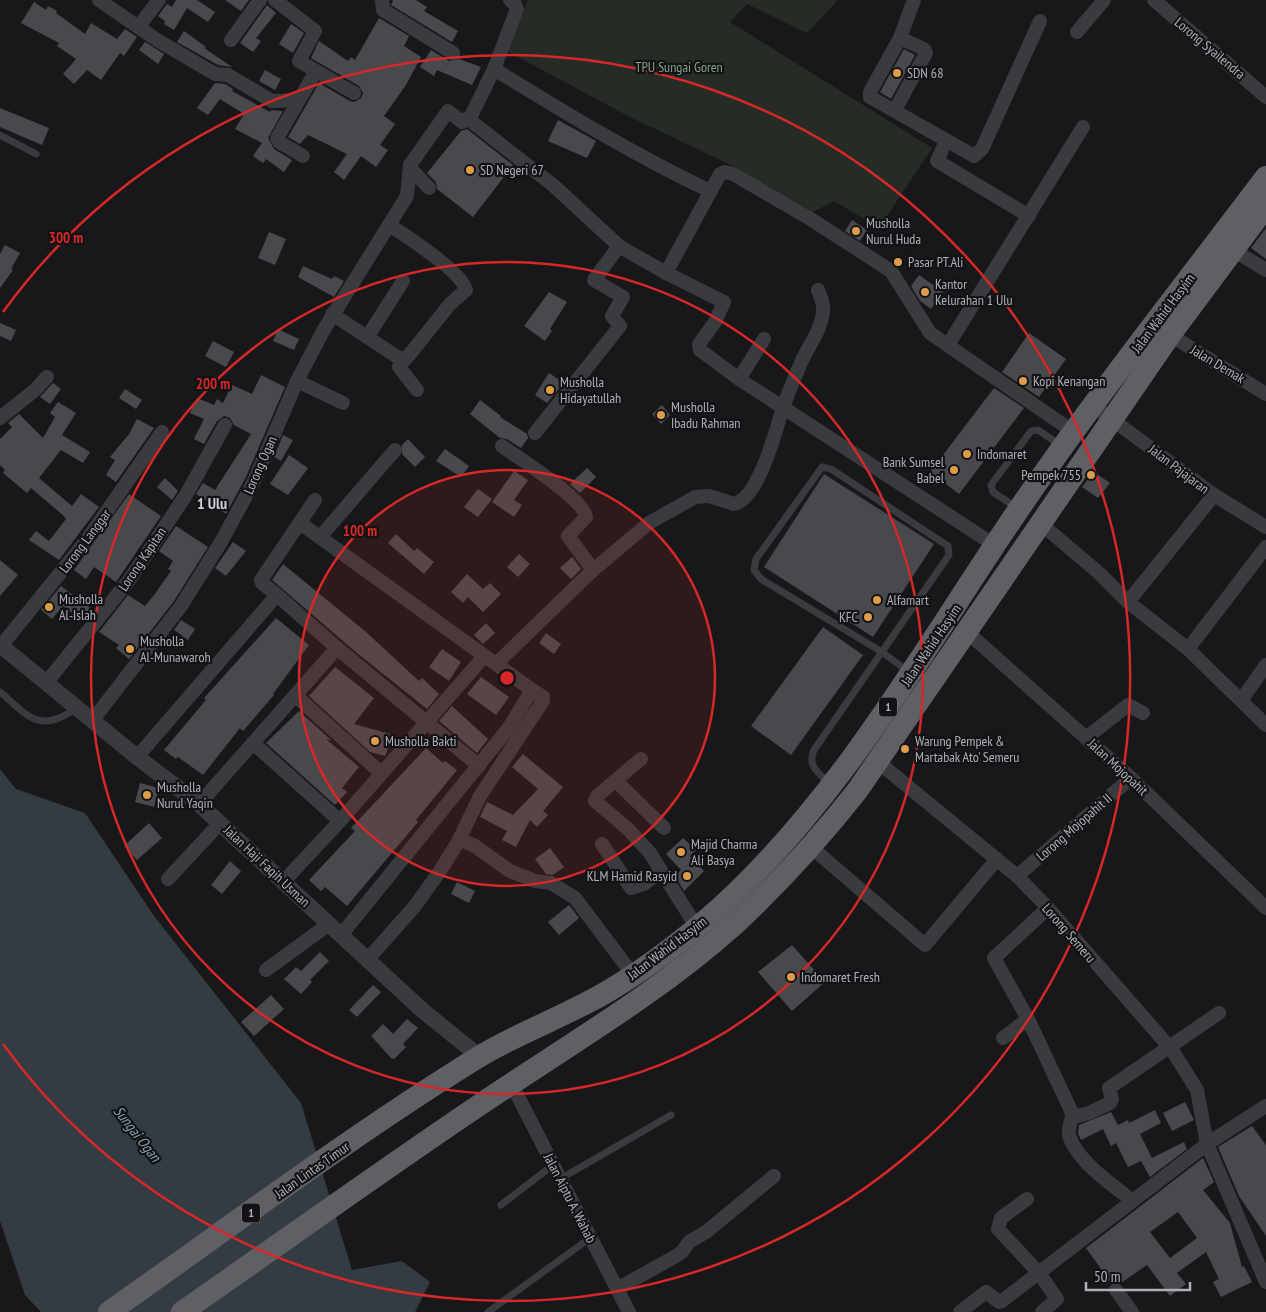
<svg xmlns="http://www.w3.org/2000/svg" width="1266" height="1312" font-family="'PT Sans Narrow',sans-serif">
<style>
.green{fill:#252c25}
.water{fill:#333c42}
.building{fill:#47494c;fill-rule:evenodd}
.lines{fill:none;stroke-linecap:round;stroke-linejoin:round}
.service{stroke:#3a3b3e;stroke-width:7}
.minor{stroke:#3a3b3e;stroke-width:14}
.tertiary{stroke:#3a3b3e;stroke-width:16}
.trunk{stroke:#5e6066;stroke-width:22}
.ring{fill:none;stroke:#d62828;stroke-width:2.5}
.poi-dot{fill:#de9d4c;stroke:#131315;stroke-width:2}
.labels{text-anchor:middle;stroke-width:4.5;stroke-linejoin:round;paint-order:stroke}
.shield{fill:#131315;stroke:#7e8287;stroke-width:1}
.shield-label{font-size:12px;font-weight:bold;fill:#acb1b8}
.street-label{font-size:14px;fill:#acb1b8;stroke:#131315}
.park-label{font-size:14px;fill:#86a185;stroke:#131315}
.poi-label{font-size:14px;fill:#acb1b8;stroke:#131315;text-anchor:start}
.water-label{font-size:15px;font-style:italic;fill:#87a1af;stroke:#131315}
.quarter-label{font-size:16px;font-weight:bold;fill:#cccfd5;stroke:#131315}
.centre{fill:#d62828;stroke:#131315;stroke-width:2.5}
.ring-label{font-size:15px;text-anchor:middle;font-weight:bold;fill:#d62828;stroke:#131315;stroke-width:4.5;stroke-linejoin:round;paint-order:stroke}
</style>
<rect width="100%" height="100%" fill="#18181a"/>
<!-- green -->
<path class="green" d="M528,0H838L807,33L747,4L730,22L932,148L879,228L834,201L813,212L731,165L628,116L507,51Z"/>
<!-- water -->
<path class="water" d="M0,769L16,789L85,813L154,916L301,1103L352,1270L402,1261L430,1282L415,1312H41L25,1295L0,1221Z"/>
<!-- building -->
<g class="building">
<path d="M176,0H197L215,12L208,22L187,8L174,30L164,24L165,21L158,16L167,4L172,7Z"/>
<path d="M225,0H249L241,11Z"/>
<path d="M393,0H416L427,7L424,11L458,31L452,42L391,5Z"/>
<path d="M34,2L46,10L48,6L57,11L56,13L85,34L91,23L117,39L125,29L137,37L124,56L120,53L101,80L87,70L74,84L63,74L76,59L57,46L59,43L21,23Z"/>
<path d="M267,5L276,13L256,38L261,41L253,52L240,43Z"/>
<path d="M379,18L409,36L404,46L421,57L406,85L384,116L395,124L380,145L388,150L376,167L361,156L344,180L334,172L347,154L308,135L300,144L288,137L319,83L350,101L354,102L361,98L363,93L359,86L311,58L319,41L348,61L351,57L355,60Z"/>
<path d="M291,24L304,33L293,53L279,44Z"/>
<path d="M184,31L206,47L204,48L232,67L218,65L177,42Z"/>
<path d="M145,42L164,54L158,64L139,50Z"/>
<path d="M904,49L915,55L891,99L880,92Z"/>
<path d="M431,50L449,61L459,59L481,67L472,85L437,70L434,76L420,67Z"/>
<path d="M265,70L281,79L275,90L259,81Z"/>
<path d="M215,83L225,84L233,89L232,91L270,112L271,110L283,111L268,138L274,149L292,160L284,172L266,159L263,163L253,156L262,143L235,129L244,114L220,99L208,115L197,108Z"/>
<path d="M0,108L49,128L42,145L0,127Z"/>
<path d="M558,120L596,141L587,158L548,141Z"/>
<path d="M467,129L513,165L473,217L437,189L436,182L427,173L461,131Z"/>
<path d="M852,220L867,230L860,241L845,231Z"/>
<path d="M1266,228V259L1251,248Z"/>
<path d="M269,232L286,239L275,265L258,258Z"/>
<path d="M5,245L20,253L11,269L13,270L0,288V254Z"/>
<path d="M303,266L332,279L334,276L344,281L334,297L298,277Z"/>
<path d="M919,275L943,292L931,309L920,301L911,286Z"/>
<path d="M549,292L567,302L550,329L552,331L545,341L524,326Z"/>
<path d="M0,323L16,330L11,341L0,336Z"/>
<path d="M278,329L299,339L294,350L273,341Z"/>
<path d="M1029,333L1066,359L1039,397L1002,372Z"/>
<path d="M213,341L234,352L226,367L205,356Z"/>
<path d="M549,373L564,383L547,403L535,395Z"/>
<path d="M261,375L285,387L245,479L226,514L196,494L203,483L215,490L251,434L234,425L230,418L224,416L217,421L204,444L194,439L204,419L190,413L197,398L214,405L217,399L223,403L232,385L252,394Z"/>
<path d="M53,383L61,389L50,404L40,397Z"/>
<path d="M994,388L1024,408L959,494L930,472Z"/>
<path d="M125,389L142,400L136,409L119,398Z"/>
<path d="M480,400L501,416L500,417L527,434L528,438L521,448L507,439L500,438L470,414Z"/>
<path d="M58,402L76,413L62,435L90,452L83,463L61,450L39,478L72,506L81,494L99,507L59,560L29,540L36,531L49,541L66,519L65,517L31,488L27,493L3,473L5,470L0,465V439L12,427L8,423L19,414L43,438L55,417L50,413Z"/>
<path d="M662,405L670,415L661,424L652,414Z"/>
<path d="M137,419L154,428L116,482L106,475L115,460L110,457L129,434Z"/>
<path d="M283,435L293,440L281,461L274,457Z"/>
<path d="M408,439L425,457L415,467L402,454V445Z"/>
<path d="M445,449L469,466L461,477L436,461Z"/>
<path d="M289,455L308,468L288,495L270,484Z"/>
<path d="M587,468L596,477L580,493L570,484Z"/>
<path d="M514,471L528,480L514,500L522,505L514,517L492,502Z"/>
<path d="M1094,472L1110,483L1098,498L1082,487Z"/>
<path d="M824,474L934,544L873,637L764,567Z"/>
<path d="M165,478L178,491L172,500L157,487Z"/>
<path d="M478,489L492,499L478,517L464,507Z"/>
<path d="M129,494L161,516L116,582L94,567L86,579L74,570Z"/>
<path d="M176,526L208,547L174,601L129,659L116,648L119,645L99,632L128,595L145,606L154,595L171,571L168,569L173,561L159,551Z"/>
<path d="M396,534L414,551L417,548L434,562L424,574L388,543Z"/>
<path d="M233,542L246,551L226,576L215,568Z"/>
<path d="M519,554L530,564L518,577L507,567Z"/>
<path d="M572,557L581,569L571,579L560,568Z"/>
<path d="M0,560L18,575L0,596Z"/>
<path d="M283,564L366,632L419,681L422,678L439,694L427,709L357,653L272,580Z"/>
<path d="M467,574L483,589L490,583L501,594L483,612L468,597L463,603L451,592Z"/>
<path d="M61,586L93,610L84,622L63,606L52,619L41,610Z"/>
<path d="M276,618L309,645L273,694L274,695L243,731L240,728L203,775L178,757L176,759L164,750L206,700L204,698Z"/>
<path d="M181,620L195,629L188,640L174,630Z"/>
<path d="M486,623L495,633L483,644L474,635Z"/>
<path d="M823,627L863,655L791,755L751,726Z"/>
<path d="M546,633L561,644L554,654L539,643Z"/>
<path d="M442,649L461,662L449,681L429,667Z"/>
<path d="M335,667L374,698L354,724L394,735L385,756L370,752L309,696Z"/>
<path d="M481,677L509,697L496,715L467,694Z"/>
<path d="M452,706L488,739L477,753L439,721Z"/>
<path d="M299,711L332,741L326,739L359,767L342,788L347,792L335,805L266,743Z"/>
<path d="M426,748L443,763L445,761L457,770L416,820L418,822L347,906L325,887L321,891L309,880L355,831L351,828Z"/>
<path d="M523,754L563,787L543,811L548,815L537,827L530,820L516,847L502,840L507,831L480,817L487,802L513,815L538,789L512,767Z"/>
<path d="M140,783L159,788L154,807L135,802Z"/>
<path d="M149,823L162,838L137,860L124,846Z"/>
<path d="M683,838L696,850L690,856L704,871L684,891L675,876L681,870L666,854Z"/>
<path d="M550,848L564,867L553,875L546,874L535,859Z"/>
<path d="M230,861L241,871L222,894L211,885Z"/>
<path d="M457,882L475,891L469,903L451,894Z"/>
<path d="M569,905L579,918L559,935L548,922Z"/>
<path d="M792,945L825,982L792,1011L758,972Z"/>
<path d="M320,952L329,961L310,980L312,982L301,994L284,979L296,967L301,971Z"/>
<path d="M373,985L381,992L357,1017L349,1010Z"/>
<path d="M271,995L284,1009L254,1036L241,1022Z"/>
<path d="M407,1019L418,1028L403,1044L406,1047L394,1059L391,1058L371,1036L383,1024L393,1034Z"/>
<path d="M1185,1102L1194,1120L1172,1131L1163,1113Z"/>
<path d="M1155,1110L1161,1123L1140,1134L1152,1158L1184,1142L1187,1149L1150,1177L1141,1161L1128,1167L1116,1143L1111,1146L1103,1129L1081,1140L1078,1133L1079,1125L1111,1112L1118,1125L1128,1120L1129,1123Z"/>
<path d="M1252,1126L1266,1145V1236L1239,1196L1218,1147Z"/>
<path d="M1203,1158L1214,1182L1203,1190L1230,1223L1242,1267L1244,1266L1252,1282L1221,1297L1213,1282L1219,1279L1206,1252L1177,1273L1186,1284L1170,1296L1147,1265L1121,1283L1116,1281L1111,1283L1086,1248ZM1178,1212L1197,1238L1170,1258L1150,1232Z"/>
</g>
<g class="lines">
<!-- service -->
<g class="service">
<path d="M0,135L36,154"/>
<path d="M1017,508L993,492L991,485L1031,431L1038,430L1060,445"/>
<path d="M0,692C20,708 33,729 59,718C66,715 71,713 75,708"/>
<path d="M828,782C818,773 807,765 814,750L949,555L948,546L831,469L822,467L756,559L754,570L761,579L882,652L909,672"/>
<path d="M560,1179L671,1115"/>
<path d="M501,1205L553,1165"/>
<path d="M488,1312L590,1238"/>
</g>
<!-- minor -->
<g class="minor">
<path d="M99,0L157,40L215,74L228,75L272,101L298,100"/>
<path d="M275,0L315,31L299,61L354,93"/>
<path d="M382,0L383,10L453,53"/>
<path d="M510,0L515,4L517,9L494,69C564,112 634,155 710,191"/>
<path d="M914,0L900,38L870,92V97L974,156L982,149L1040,21"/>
<path d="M1154,0L1266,97"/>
<path d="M138,27L159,0"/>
<path d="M1077,32L1104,0"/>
<path d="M231,40L260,0"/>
<path d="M494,69L471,116L472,122L554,186L619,246L666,273L720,174L725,172L733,174L809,218L891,271L930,333L1075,433"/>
<path d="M895,110L926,53L924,49L900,38"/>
<path d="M946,141L937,161L1029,216"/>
<path d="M303,156L279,142L277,138L316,71"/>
<path d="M410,168L429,188"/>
<path d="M1233,250L1266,270"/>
<path d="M666,273L724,302L715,322L699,344L700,350L739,379L996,546"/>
<path d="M332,314L399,358L405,359L410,354L450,304L466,290C462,272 406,236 389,225"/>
<path d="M1170,335L1266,394"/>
<path d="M368,336L403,281"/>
<path d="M948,345L1083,127"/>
<path d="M405,359L399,367L417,390"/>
<path d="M739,379L764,339"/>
<path d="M297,381L343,403"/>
<path d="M1094,406L1214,495L1266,527"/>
<path d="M0,418L35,390L47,377"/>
<path d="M535,433L620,326L612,316L623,297L594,280L619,246"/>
<path d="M502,446C520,459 583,498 586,517L568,536L593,570"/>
<path d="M300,523L532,690L508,729L341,935"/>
<path d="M1040,523L1099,573L1128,602L1188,649L1266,725"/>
<path d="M321,536L395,450"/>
<path d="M277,595L262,583L261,580L315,500"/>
<path d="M1128,602L1214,495"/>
<path d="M966,631L1131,778L1266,908"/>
<path d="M1,646L86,541L162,432"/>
<path d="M1188,649L1266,547"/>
<path d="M497,663L592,571L649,523L695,497L709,496L734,504C759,499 776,429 783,408C788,393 794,379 800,365C807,348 821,331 823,312C824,305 821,297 818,290"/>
<path d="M46,683L130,579L186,495L225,425"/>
<path d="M296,696L381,773"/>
<path d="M1242,699L1266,665"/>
<path d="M92,721L181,606L221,542L253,483L297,381L323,331L407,196L410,165L448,111L462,122L471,116"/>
<path d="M1086,738L1128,705L1143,713"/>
<path d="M253,743L340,821"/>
<path d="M137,757L277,595L337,648L479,766"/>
<path d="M641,759L597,796L595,801L628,829L650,853L696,926"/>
<path d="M877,761L1017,876L1048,908L1172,1050L1197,1090L1207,1144L1266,1282"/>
<path d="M616,781L664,828"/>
<path d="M199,804L337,648"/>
<path d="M459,839L475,846L510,871L535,881L551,883L575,898L633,975"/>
<path d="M602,844L631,888L644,884L661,871"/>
<path d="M811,847L925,945L997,859"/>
<path d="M1017,876L1131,778"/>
<path d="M168,879L220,823"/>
<path d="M284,881L340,821L481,660"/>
<path d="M1048,908L994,958L1028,1019L1074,1117L1089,1113L1110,1103L1112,1099L1109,1088L1219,1013"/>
<path d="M367,960L415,906L440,871L458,842L480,796L543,701V697L532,690"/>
<path d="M266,970L329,924"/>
<path d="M1003,1038L1028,1019"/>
<path d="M511,1083L629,1312"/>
<path d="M1072,1116C1071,1122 1068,1129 1069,1135C1076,1160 1112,1185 1133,1201"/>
<path d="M1027,1199L1001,1218L998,1229L1039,1273L1057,1299L1042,1312"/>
<path d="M617,1289L676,1256L682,1252L689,1242L706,1232L774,1176"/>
<path d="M1116,1290L1132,1312"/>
<path d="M960,1312L986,1292L999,1302L1002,1301L1207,1144L1266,1106"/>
</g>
<!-- tertiary -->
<path class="tertiary" d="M0,645L137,757L199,804L422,1010L480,1057"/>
<!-- trunk -->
<g class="trunk">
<path d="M109,1312C230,1227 351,1136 477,1058C519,1032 567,1016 610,990C647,968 690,935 722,906C845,793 926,645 1019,509C1097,395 1183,287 1266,177"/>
<path d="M182,1312C280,1244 377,1174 475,1108C563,1048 656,995 735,924C779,883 820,838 857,791L1170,335L1266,206"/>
</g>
</g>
<!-- distance rings -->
<circle cx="507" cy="678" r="208" fill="#d62828" fill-opacity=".12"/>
<g class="ring">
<circle cx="507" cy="678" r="208"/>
<circle cx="507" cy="678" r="416"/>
<path d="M3 312A623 623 0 1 1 3 1044"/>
</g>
<!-- markers -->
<g class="poi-dot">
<circle cx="897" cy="73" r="5"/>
<circle cx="470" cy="170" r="5"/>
<circle cx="856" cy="231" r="5"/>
<circle cx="898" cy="262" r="5"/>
<circle cx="925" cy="292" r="5"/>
<circle cx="1023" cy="381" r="5"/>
<circle cx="550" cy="390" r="5"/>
<circle cx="661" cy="415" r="5"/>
<circle cx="967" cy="454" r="5"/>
<circle cx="954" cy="470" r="5"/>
<circle cx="1091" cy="475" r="5"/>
<circle cx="877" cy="600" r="5"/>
<circle cx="49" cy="607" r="5"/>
<circle cx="868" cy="617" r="5"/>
<circle cx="130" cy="649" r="5"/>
<circle cx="375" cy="741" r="5"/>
<circle cx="905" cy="749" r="5"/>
<circle cx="147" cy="795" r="5"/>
<circle cx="681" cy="852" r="5"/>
<circle cx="687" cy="876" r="5"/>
<circle cx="791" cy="977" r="5"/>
</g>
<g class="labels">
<!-- shield labels -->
<g class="shield">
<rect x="879" y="697.5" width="18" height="19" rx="4"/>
<rect x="242" y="1203.5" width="18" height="19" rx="4"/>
</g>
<g class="shield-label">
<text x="888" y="711">1</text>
<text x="251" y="1217">1</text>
</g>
<!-- street labels -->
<g class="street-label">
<text transform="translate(1210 48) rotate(40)" y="5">Lorong Syailendra</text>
<text transform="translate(1163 313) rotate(-53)" y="5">Jalan Wahid Hasyim</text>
<text transform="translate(1218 364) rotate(31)" y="5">Jalan Demak</text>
<text transform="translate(260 465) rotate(-66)" y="5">Lorong Ogan</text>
<text transform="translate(1179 469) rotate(37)" y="5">Jalan Pajajaran</text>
<text transform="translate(85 541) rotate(-53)" y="5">Lorong Langgar</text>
<text transform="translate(142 559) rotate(-56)" y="5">Lorong Kapitan</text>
<text transform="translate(931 645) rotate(-56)" y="5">Jalan Wahid Hasyim</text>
<text transform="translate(1118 767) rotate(43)" y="5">Jalan Mojopahit</text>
<text transform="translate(1074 827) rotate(-41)" y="5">Lorong Mojopahit II</text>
<text transform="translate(267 866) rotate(43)" y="5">Jalan Haji Faqih Usman</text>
<text transform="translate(1069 933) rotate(49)" y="5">Lorong Semeru</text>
<text transform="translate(667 948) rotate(-37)" y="5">Jalan Wahid Hasyim</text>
<text transform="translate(312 1170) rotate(-35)" y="5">Jalan Lintas Timur</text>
<text transform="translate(570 1198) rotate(63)" y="5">Jalan Aiptu A. Wahab</text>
</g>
<!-- park labels -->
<g class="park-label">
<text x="679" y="72">TPU Sungai Goren</text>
</g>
<!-- poi labels -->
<g class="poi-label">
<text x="907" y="78">SDN 68</text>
<text x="480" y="175">SD Negeri 67</text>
<text x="866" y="228">Musholla<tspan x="866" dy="16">Nurul Huda</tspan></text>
<text x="908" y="267">Pasar PT.Ali</text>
<text x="935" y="289">Kantor<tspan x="935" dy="16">Kelurahan 1 Ulu</tspan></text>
<text x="1033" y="386">Kopi Kenangan</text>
<text x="560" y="387">Musholla<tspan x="560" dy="16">Hidayatullah</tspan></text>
<text x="671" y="412">Musholla<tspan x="671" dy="16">Ibadu Rahman</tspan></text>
<text x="977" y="459">Indomaret</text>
<text x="944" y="467" text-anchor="end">Bank Sumsel<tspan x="944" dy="16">Babel</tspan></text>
<text x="1081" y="480" text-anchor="end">Pempek 755</text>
<text x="59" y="604">Musholla<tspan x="59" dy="16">Al-Islah</tspan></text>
<text x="887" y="605">Alfamart</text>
<text x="858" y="622" text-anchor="end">KFC</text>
<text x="140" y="646">Musholla<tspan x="140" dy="16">Al-Munawaroh</tspan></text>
<text x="385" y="746">Musholla Bakti</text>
<text x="915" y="746">Warung Pempek &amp;<tspan x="915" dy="16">Martabak Ato' Semeru</tspan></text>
<text x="157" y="792">Musholla<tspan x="157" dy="16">Nurul Yaqin</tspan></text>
<text x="691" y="849">Majid Charma<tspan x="691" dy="16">Ali Basya</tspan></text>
<text x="677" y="881" text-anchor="end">KLM Hamid Rasyid</text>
<text x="801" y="982">Indomaret Fresh</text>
</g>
<!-- water labels -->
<g class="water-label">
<text transform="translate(137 1134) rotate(52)" y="5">Sungai Ogan</text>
</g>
<!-- quarter labels -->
<g class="quarter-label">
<text x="212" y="509">1 Ulu</text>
</g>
</g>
<circle cx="507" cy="678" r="8" class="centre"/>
<g class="ring-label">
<text x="66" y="243">300 m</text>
<text x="213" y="389">200 m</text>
<text x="360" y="536">100 m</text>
</g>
<!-- scale -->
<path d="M1086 1282v8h104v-8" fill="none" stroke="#acb1b8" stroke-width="2.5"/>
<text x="1094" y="1282" font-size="15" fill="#acb1b8" stroke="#131315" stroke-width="4" paint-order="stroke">50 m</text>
</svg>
